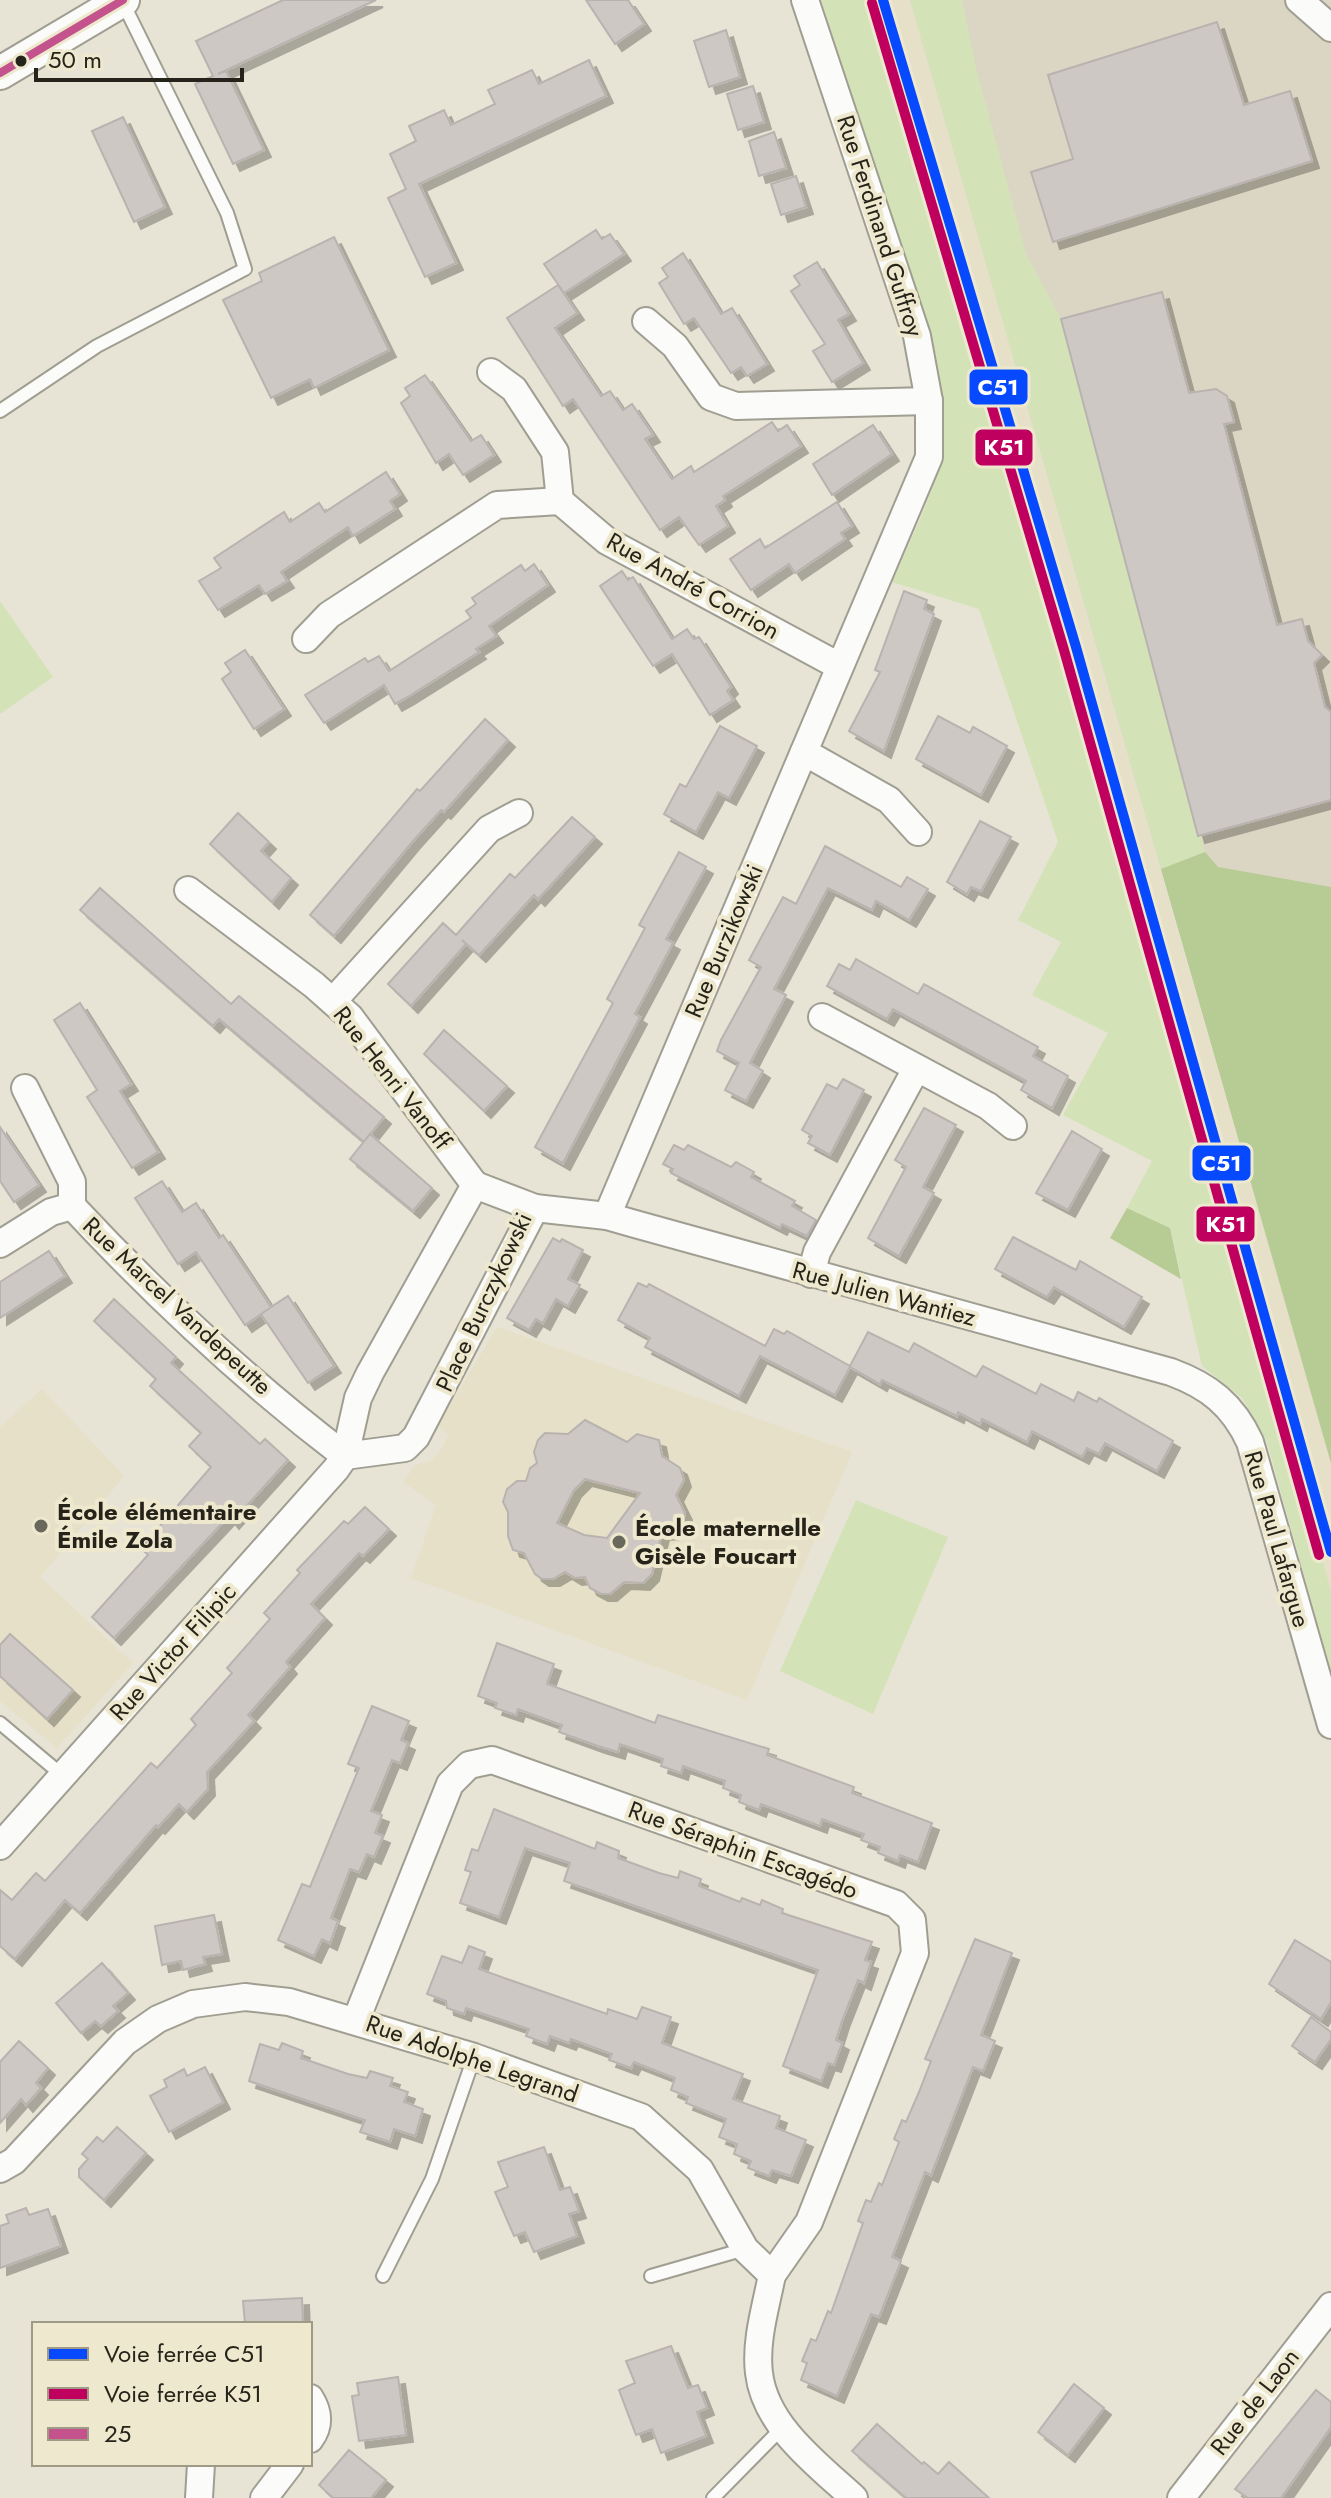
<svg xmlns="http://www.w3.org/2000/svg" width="1331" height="2498" font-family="Jost,sans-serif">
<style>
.built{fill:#e5e0c7}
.industrial{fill:#dbd6c3}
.green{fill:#d3e3b7}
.forest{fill:#b7cb94}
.building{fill:#cec8c5;stroke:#b9b3b0;stroke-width:2;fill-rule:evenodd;filter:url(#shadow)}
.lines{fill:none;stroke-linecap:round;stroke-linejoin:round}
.service-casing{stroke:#a09e92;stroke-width:16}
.minor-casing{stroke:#a09e92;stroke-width:30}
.tertiary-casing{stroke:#a09e92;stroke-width:36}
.service{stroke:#fbfbf9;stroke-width:12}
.minor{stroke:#fbfbf9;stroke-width:26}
.tertiary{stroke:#fbfbf9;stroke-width:32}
.bus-1-casing{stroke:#eee9ce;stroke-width:14}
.bus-1{stroke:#c4538d;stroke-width:8}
.rail-1-casing{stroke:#eee9ce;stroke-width:16}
.rail-2-casing{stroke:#eee9ce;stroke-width:16}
.rail-1{stroke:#0749ff;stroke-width:10}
.rail-2{stroke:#bf005f;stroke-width:10}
.bus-dot{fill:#26241a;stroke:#eee9ce;stroke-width:3}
.poi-dot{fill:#6a675b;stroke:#eee9ce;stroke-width:3}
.labels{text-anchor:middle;stroke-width:8;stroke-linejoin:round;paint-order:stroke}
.street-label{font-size:24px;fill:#26241a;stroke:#eee9ce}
.poi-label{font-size:24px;font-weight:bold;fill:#26241a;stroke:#eee9ce;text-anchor:start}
.line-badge{stroke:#eee9ce;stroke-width:3}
.badge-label{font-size:22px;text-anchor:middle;font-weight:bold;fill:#fff}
</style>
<defs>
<filter id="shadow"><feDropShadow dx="7" dy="7" stdDeviation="0" flood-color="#0004"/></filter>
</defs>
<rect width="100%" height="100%" fill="#e7e4d5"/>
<!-- built -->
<g class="built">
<path d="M871,0H910L1331,1463V1590Z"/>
<path d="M497,1327L852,1452L747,1700L411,1578L436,1505L403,1482L415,1465L432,1460L440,1451L448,1435L438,1425Z"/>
<path d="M42,1389L124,1476L40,1577L133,1663L57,1748L0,1701V1427Z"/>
</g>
<!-- industrial -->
<path class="industrial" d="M910,0H1331V1463L1294,1331Z"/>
<!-- green -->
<g class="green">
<path d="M821,0H871L1331,1590V1672L1266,1439L1242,1398L1202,1366L1170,1228L1127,1208L1152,1161L1063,1115L1108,1033L1032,995L1061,942L1018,920L1058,842L979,609L892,582C935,484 959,453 933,343Z"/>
<path d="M910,0H962L975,64L1026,254L1061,319L1205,852L1161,869Z"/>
<path d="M0,601L53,677L0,714Z"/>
<path d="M856,1500L948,1537L873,1714L780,1671Z"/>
</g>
<!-- forest -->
<g class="forest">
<path d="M1205,852L1218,867L1331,887V1463L1161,869Z"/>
<path d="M1127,1208L1170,1228L1181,1279L1110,1238Z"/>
</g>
<!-- building -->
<g class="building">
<path d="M283,0H376L218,74L226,71L264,150L233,164L195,84L213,76L196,41Z"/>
<path d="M586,0H628L644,24L615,44Z"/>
<path d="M1217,22L1244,105L1290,91L1312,161L1053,242L1031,172L1073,159L1048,75Z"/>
<path d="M726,30L740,77L709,87L694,41Z"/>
<path d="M589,60L606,96L419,184L456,263L425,277L388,198L406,189L390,154L416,141L409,126L444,110L451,125L495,104L488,90L532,70L539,84Z"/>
<path d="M753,86L764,122L738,130L727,94Z"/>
<path d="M123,117L165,207L134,222L92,131Z"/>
<path d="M774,132L786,168L759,176L749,141Z"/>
<path d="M796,176L806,207L781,215L771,184Z"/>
<path d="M596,230L602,239L610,234L624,254L564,293L544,264Z"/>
<path d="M334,237L389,350L314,388L310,379L271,398L223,300L262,281L259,273Z"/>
<path d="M683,253L721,314L732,308L767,364L747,376L741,367L731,373L694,318L684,324L659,283L668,277L662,268Z"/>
<path d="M817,262L849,314L838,320L863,363L832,382L813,351L825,344L791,291L800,285L794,276Z"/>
<path d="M558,285L577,313L555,328L601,396L610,391L623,410L632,404L653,435L645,439L672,479L691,466L694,472L772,422L778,431L787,425L801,446L723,496L725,500L716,506L728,526L699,545L679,517L660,530L573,399L563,406L507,318Z"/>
<path d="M1162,292L1189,393L1216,389L1227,396L1234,422L1224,424L1277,625L1302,619L1308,641L1322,655L1314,663L1325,707L1331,712V800L1198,836L1061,319Z"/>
<path d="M425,375L471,441L481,435L494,455L463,475L449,454L436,463L401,403L410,396L405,388Z"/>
<path d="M873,425L892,454L832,495L813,464Z"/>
<path d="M386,472L400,494L390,501L395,509L353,536L348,527L281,572L287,581L265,594L259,585L218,610L199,581L221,568L214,558L284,512L290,522L319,503L325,512Z"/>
<path d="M837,502L852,526L841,533L845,539L795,573L789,564L751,590L730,559L760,539L765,548Z"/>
<path d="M534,564L548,585L489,626L496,636L476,649L479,652L406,698L395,704L384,685L324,723L305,695L365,658L368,662L379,656L389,671L471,618L466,611L476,604L472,598L521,565L525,571Z"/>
<path d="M622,571L628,580L633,577L672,639L687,629L694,639L699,637L731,687L727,691L733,700L710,715L672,654L653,666L600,586Z"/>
<path d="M904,591L927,600L924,609L934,614L884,751L849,731L880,672L875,670Z"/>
<path d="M245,650L284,709L254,729L222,679L231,672L225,663Z"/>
<path d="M938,716L970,733L973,727L1007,746L981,795L916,759Z"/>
<path d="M485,719L508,740L444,812L441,810L413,841L334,936L310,915L417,789L420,791Z"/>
<path d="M720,726L757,746L729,798L718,792L696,832L664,814L680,784L686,787Z"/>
<path d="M238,813L269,842L261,851L291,878L272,902L210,844Z"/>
<path d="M572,817L595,837L538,899L534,895L479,955L462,940L466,944L411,1006L388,984L443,923L456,935L510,874L515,878Z"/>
<path d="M980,821L1011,837L981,891L971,887L967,894L947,882Z"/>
<path d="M825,846L901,887L907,877L928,889L909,920L876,901L872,910L828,888L774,989L786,995L750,1063L763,1071L746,1101L725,1090L739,1063L717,1051L721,1040L761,967L749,960L783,897L796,904Z"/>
<path d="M679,852L706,867L666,939L673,943L635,1014L640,1017L563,1163L535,1147L613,1003L607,999L645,928L639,925Z"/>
<path d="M100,888L231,1004L239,996L384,1117L364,1142L219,1019L213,1026L80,910Z"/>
<path d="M856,959L918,994L924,984L1038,1047L1033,1056L1068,1076L1052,1108L1021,1090L1026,1081L893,1009L887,1019L827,986L839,964L850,970Z"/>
<path d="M80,1003L131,1084L120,1091L158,1152L132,1168L87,1097L97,1090L54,1020Z"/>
<path d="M444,1030L507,1086L484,1111L424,1054Z"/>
<path d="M843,1079L864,1090L830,1155L808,1143L812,1136L802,1130L827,1084L837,1089Z"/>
<path d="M924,1108L956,1125L923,1187L934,1193L899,1256L868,1238L906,1167L895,1160Z"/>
<path d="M0,1127L39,1185L14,1202L0,1181Z"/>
<path d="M1072,1131L1102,1149L1068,1210L1036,1193Z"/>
<path d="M370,1134L432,1188L413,1211L350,1159Z"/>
<path d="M674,1145L684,1150L688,1145L731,1167L736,1162L754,1172L751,1177L795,1201L792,1206L816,1220L807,1236L782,1224L780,1228L671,1173L673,1169L663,1164Z"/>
<path d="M162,1181L182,1212L196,1203L219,1238L223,1235L271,1307L288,1296L334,1366L308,1383L261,1314L270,1308L245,1325L196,1252L178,1264L135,1198Z"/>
<path d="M1013,1237L1076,1270L1080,1261L1142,1297L1124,1327L1054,1287L1047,1297L995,1269Z"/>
<path d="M553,1238L560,1242L562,1239L583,1250L568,1279L580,1285L568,1306L556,1299L543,1323L536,1319L529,1330L507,1318Z"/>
<path d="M49,1251L65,1276L0,1318V1282Z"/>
<path d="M638,1283L647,1287L649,1284L765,1346L774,1329L784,1334L787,1331L850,1366L868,1332L909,1352L914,1343L976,1377L983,1366L1036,1394L1041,1384L1074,1401L1078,1392L1097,1402L1099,1398L1173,1441L1157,1471L1105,1443L1099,1454L1087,1448L1082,1457L1032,1431L1027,1442L982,1419L980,1424L958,1412L957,1416L882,1380L880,1384L850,1367L835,1395L760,1356L739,1396L645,1347L650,1338L618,1320Z"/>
<path d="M114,1299L176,1357L171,1363L260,1444L265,1439L288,1460L232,1522L228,1517L114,1638L92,1617L148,1555L141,1548L211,1467L189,1446L201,1433L150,1386L156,1379L94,1321Z"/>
<path d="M585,1420L627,1442L637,1434L659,1440L662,1456L680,1468L684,1480L676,1495L685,1513L682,1525L673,1532L662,1533L659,1545L651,1551L655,1561L652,1574L643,1583L624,1582L610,1594H601L590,1588L585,1577L575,1578L565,1572L553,1579H542L535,1574L524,1553L513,1550L508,1536V1512L503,1502L507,1489L517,1481H526L530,1468L537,1463L534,1452L538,1440L545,1433L568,1434ZM585,1479L640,1493L607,1538L584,1535L557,1523L574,1490Z"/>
<path d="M365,1507L389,1529L363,1556L359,1553L311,1604L325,1618L286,1662L290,1667L248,1715L254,1721L207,1772L208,1789L187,1812L179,1804L158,1827L156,1825L80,1913L65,1900L15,1959L0,1946V1890L12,1900L36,1873L45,1881L151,1763L157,1768L196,1725L191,1719L232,1673L227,1668L270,1619L264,1613L300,1573L297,1570L344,1521L348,1524Z"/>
<path d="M10,1634L73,1690L47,1719L0,1676V1645Z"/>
<path d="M497,1643L554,1664L547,1684L655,1723L658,1715L769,1749L767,1755L854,1787L852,1793L932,1823L918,1862L900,1855L898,1861L878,1853L880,1847L861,1840L864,1834L822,1819L820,1826L761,1804L759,1810L739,1802L741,1795L723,1788L725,1781L683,1766L681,1773L661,1766L663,1759L620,1744L618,1752L598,1746L559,1732L562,1725L518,1709L516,1715L495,1708L497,1703L478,1696Z"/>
<path d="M372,1706L409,1721L401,1740L408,1743L400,1763L392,1760L371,1811L382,1815L375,1833L383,1836L374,1857L367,1854L359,1872L350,1869L331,1918L338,1921L330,1943L322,1939L314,1956L278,1940L302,1884L310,1887L359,1768L348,1764Z"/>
<path d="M494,1809L595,1849L597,1842L609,1847L619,1851L618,1858L659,1873L678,1878L680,1871L701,1879L699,1886L740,1902L742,1898L760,1905L762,1900L783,1909L782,1913L872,1942L865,1960L871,1962L864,1983L858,1980L842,2021L836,2040L842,2043L834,2065L828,2063L821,2081L783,2066L818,1970L564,1881L570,1863L525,1848L499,1917L460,1903L471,1872L465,1870L472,1849L478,1851Z"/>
<path d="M214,1915L222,1954L203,1957L205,1964L183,1970L181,1961L162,1965L155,1926Z"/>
<path d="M975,1939L1012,1953L981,2035L995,2041L983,2071L973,2067L931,2175L925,2172L892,2257L901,2261L879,2317L871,2314L837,2396L801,2380L807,2363L802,2361L811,2339L816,2341L828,2311L831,2313L863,2223L858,2221L866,2200L871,2202L879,2183L882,2185L899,2142L894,2139L902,2120L906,2122L919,2092L931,2061L925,2059Z"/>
<path d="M1295,1940L1331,1962V2002L1321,2019L1269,1984Z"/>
<path d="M469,1946L485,1952L479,1969L510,1980L607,2014L608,2009L637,2019L642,2007L671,2017L662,2043L743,2074L733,2099L780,2116L776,2128L806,2140L791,2176L772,2170L769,2176L748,2168L751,2161L734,2154L737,2144L719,2137L726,2119L686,2103L688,2097L671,2090L675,2078L634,2062L631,2068L609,2060L612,2054L571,2039L569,2043L550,2036L547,2044L526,2036L529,2029L466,2008L464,2014L447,2008L446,2001L427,1994L442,1956L462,1963Z"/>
<path d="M102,1963L128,1993L113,2006L118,2011L101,2026L95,2021L81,2033L56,2003Z"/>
<path d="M1311,2017L1331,2032V2039L1315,2062L1292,2046Z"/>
<path d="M19,2041L48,2068L36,2083L41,2088L26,2105L21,2099L0,2123V2062Z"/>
<path d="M282,2043L303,2051L301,2058L348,2074L367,2078L370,2071L393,2078L390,2086L408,2092L404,2102L423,2109L415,2136L394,2129L390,2142L360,2132L365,2120L249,2081L260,2044L279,2050Z"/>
<path d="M205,2067L223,2102L169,2132L150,2096L167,2087L164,2080L184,2069L187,2076Z"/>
<path d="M117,2127L146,2153L104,2200L79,2177V2169L88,2159L82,2154L97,2137L103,2142Z"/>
<path d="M544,2147L560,2190L570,2187L579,2211L569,2214L577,2236L534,2252L525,2232L514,2236L495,2192L508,2187L498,2162Z"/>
<path d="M26,2208L29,2215L48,2209L61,2246L0,2268V2226L9,2223L6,2215Z"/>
<path d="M302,2298L303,2324H245L243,2301Z"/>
<path d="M671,2346L688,2388L698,2385L707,2408L697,2412L706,2436L661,2453L652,2429L636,2435L619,2390L635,2383L626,2361Z"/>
<path d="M398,2377L406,2435L359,2441L352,2396L359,2395L357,2383Z"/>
<path d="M1074,2384L1104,2408L1068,2455L1038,2432Z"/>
<path d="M1316,2390L1331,2402V2427L1281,2498H1248L1235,2489Z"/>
<path d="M877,2424L922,2464L924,2462L938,2474L949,2462L989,2498H906L852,2451Z"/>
<path d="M349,2450L386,2480L371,2498H333L319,2485Z"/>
</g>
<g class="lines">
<defs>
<g id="service">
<path d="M0,411L97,346L245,269L227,213L123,3"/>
<path d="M0,1723L62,1775"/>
<path d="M383,2276L432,2179L474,2057"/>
<path d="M651,2276L745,2249"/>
<path d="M713,2498L781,2429"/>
</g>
<g id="minor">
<path d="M1299,0L1331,28"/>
<path d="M646,321L675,346L711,397L736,406L929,401"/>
<path d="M491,372L514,389L555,452L560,501L607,541L839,666"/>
<path d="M306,639L329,615L497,505L560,501"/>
<path d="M804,752L889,800L918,832"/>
<path d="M188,890L314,985L350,1017L475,1185"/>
<path d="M333,1001L489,829L519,813"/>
<path d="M822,1017L988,1106L1013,1126"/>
<path d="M25,1088L72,1182V1206C156,1296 248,1382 345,1456"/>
<path d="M535,1208L607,1216L635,1224L1171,1372C1209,1386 1233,1405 1250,1442L1331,1725"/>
<path d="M607,1216L929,457V401L917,336L805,0"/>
<path d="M0,1244L51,1212L72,1206"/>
<path d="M811,1274L817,1252L916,1069"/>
<path d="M0,1846L336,1469L345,1456L358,1398L370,1373L475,1185L535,1208L416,1437L405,1448L345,1456"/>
<path d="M356,2020L450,1784L469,1765L492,1760L896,1904L912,1920L915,1953L809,2222L772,2275"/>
<path d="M0,2169L14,2161L125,2042L158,2019L193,2004L245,1997L289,2002L474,2057L641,2117L700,2170L745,2249L772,2275C766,2306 755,2341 759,2373C765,2426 818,2465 854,2498"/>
<path d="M310,2398C319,2412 320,2426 310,2439"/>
<path d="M199,2498L201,2464"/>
<path d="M264,2498L290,2464"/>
<path d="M1181,2498L1331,2306"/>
</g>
<path id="tertiary" d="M0,73L123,0"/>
</defs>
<!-- service casing -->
<use href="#service" class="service-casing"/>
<!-- minor casing -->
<use href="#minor" class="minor-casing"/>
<!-- tertiary casing -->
<use href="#tertiary" class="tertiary-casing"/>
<!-- service -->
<use href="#service" class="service"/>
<!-- minor -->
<use href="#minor" class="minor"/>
<!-- tertiary -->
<use href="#tertiary" class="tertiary"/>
<defs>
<path id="bus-1" d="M0,73L123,0"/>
</defs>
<!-- bus-1 casing -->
<use href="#bus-1" class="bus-1-casing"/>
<!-- bus-1 -->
<use href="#bus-1" class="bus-1"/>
<defs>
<path id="rail-1" d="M883,0L1076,647L1331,1552"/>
<path id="rail-2" d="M872,3L1064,650L1319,1555"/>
</defs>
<!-- rail-1 casing -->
<use href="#rail-1" class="rail-1-casing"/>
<!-- rail-2 casing -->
<use href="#rail-2" class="rail-2-casing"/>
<!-- rail-1 -->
<use href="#rail-1" class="rail-1"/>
<!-- rail-2 -->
<use href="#rail-2" class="rail-2"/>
</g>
<!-- markers -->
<circle class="bus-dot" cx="21" cy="61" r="7"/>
<g class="poi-dot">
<circle cx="41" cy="1526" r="8"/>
<circle cx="619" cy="1542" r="8"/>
</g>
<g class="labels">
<!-- street labels -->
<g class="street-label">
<text transform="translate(880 226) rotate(72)" y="8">Rue Ferdinand Guffroy</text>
<text transform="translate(693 586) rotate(29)" y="8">Rue André Corrion</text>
<text transform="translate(724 941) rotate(-67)" y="8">Rue Burzikowski</text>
<text transform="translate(392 1078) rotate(52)" y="8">Rue Henri Vanoff</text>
<text transform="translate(884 1294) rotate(15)" y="8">Rue Julien Wantiez</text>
<text transform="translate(484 1302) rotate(-65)" y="8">Place Burczykowski</text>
<text transform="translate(177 1306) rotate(43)" y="8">Rue Marcel Vandepeutte</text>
<text transform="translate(1277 1539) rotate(74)" y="8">Rue Paul Lafargue</text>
<text transform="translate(173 1652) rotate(-48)" y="8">Rue Victor Filipic</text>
<text transform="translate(743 1850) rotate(20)" y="8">Rue Séraphin Escagédo</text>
<text transform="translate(472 2059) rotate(19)" y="8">Rue Adolphe Legrand</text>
<text transform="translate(1255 2402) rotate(-52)" y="8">Rue de Laon</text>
</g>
<!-- poi labels -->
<g class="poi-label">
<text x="57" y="1520">École élémentaire<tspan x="57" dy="28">Émile Zola</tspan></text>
<text x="635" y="1536">École maternelle<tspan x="635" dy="28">Gisèle Foucart</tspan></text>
</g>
</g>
<g class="line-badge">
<rect x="968" y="368" width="61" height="38" rx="8" fill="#0749ff"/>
<rect x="974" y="428" width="60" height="39" rx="8" fill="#bf005f"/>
<rect x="1191" y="1144" width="61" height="38" rx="8" fill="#0749ff"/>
<rect x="1195" y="1205" width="61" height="38" rx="8" fill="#bf005f"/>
</g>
<g class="badge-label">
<text x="998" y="395">C51</text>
<text x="1004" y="455">K51</text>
<text x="1221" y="1171">C51</text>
<text x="1226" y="1232">K51</text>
</g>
<!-- legend -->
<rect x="32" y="2322" width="280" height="144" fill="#eee9ce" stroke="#9e9a86" stroke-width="2"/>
<rect x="48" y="2348" width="40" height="12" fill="#0749ff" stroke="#9e9a86" stroke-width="2"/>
<text x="104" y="2362" font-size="24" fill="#26241a">Voie ferrée C51</text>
<rect x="48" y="2388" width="40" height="12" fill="#bf005f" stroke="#9e9a86" stroke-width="2"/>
<text x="104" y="2402" font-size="24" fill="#26241a">Voie ferrée K51</text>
<rect x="48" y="2428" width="40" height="12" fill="#c4538d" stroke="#9e9a86" stroke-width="2"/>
<text x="104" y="2442" font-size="24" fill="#26241a">25</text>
<!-- scale -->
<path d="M36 68v12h206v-12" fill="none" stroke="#26241a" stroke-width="4"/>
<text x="48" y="68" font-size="24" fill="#26241a" stroke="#eee9ce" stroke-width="6" paint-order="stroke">50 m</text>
</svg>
